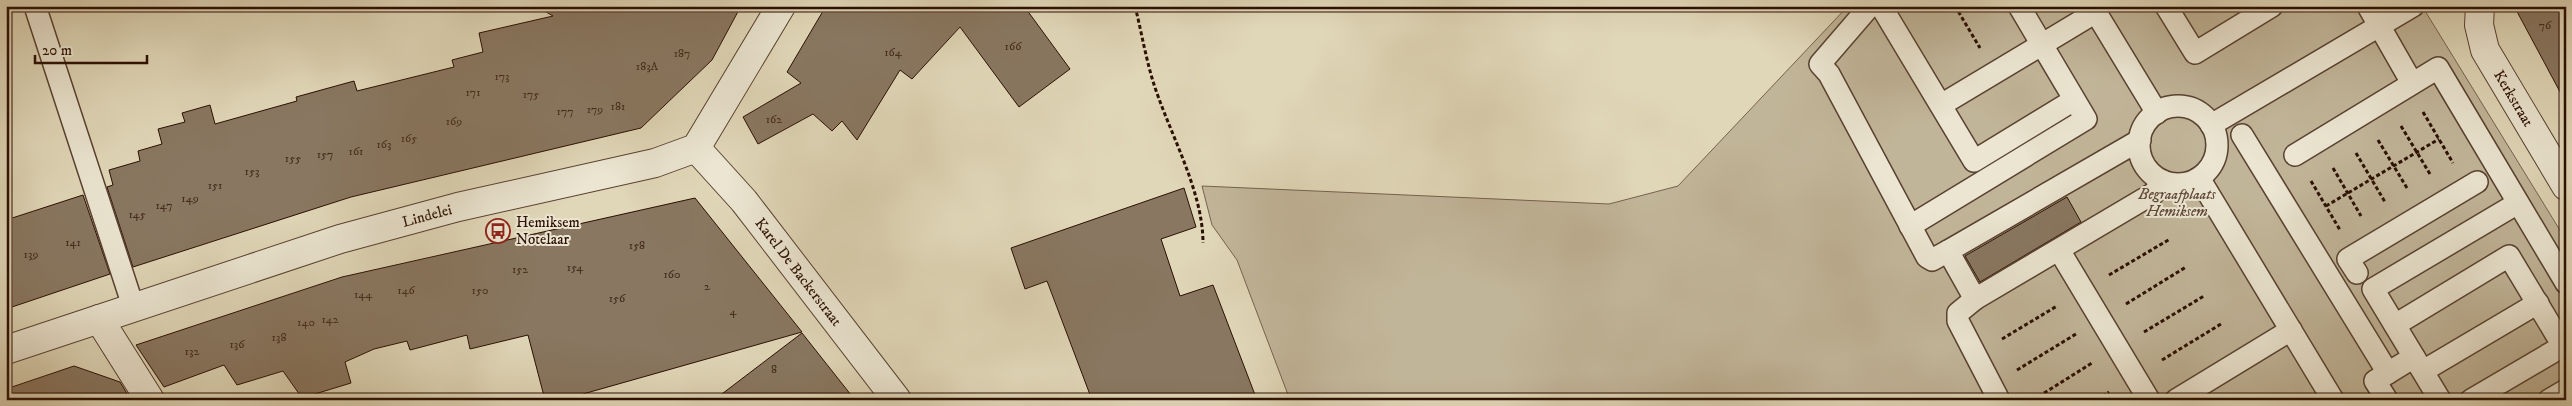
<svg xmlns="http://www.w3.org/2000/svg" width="2572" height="406" font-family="'IM FELL DW Pica',serif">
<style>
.green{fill:#c1b599;stroke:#76624e}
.building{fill:#897761;stroke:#2b0f03}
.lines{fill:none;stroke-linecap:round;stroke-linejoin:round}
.service-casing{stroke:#584130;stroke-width:24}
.minor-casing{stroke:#584130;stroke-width:30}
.tertiary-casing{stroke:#584130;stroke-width:30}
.path{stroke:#2b0f03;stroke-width:3;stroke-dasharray:4 2.5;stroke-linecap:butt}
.service{stroke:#ebe5d1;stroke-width:21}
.minor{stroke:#ebe5d1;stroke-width:28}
.tertiary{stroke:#ebe5d1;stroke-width:28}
.labels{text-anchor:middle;stroke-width:4;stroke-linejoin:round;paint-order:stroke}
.number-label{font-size:12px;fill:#42291a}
.street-label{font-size:15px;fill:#2b0f03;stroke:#ebe5d1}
.park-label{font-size:15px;font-style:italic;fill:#604938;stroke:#ebe5d1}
.poi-label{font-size:15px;fill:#2b0f03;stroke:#ebe5d1;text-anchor:start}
</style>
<rect width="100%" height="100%" fill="#e0d7b8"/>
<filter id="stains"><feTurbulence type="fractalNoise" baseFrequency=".004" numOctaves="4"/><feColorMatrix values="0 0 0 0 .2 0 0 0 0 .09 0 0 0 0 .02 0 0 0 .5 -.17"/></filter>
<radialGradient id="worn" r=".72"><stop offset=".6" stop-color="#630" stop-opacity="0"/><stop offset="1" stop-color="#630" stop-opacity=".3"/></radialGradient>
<!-- green -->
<path class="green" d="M1848,6H2422L2566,240V400H1290L1237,260L1212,225L1202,186L1609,204L1678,186Z"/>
<!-- building -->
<g class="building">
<path d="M536,6H741L712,60L641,128L351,197L133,267L107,187L113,185L109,170L140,161L138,151L162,144L158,129L185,122L182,113L210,105L215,124L297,101L296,97L354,81L357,91L454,67L452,60L483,52L479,33L553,16Z"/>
<path d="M826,6H1024L1070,69L1019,107L960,27L912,79L900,70L857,140L842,121L832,131L813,114L758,144L743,117L801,83L787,72Z"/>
<path d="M2514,6H2566V103Z"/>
<path d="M1184,188L1196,227L1161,239L1180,296L1213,285L1257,400H1092L1047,281L1025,289L1011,248Z"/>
<path d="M83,195L110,274L6,309V220Z"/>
<path d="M2067,197L2081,222L1980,282L1965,256Z"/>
<path d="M695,198L802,332L583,394L585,400H545L528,335L470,349L467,335L410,350L407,341L374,349L345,362L351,383L302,398L283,371L237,385L224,365L164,387L136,345L342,277Z"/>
<path d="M802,333L855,400H714Z"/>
<path d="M74,366L120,382L131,400H6V389Z"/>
</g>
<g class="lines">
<defs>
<g id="service">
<path d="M35,6L134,309"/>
<path d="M1870,6L1820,64L1829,74L1927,257L1932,260L1948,251"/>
<path d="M1881,6L1974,161L2074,100"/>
<path d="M2092,6L2157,113"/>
<path d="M2166,6L2195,53L2272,6"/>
<path d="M2368,6L2412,83"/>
<path d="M1941,105L2096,12"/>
<circle cx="2178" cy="145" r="39"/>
<path d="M2211,125L2413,6"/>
<path d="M2242,135L2388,373"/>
<path d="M2140,140L1948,251L1975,299L2154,193L2163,181"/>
<path d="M2295,155L2438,68L2566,283"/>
<path d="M2199,178L2333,400"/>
<path d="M1910,226L2086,119L2019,6"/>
<path d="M2059,250L2149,400"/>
<path d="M2357,273L2348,259L2477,182"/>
<path d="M1975,299L1958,313V321L1999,400"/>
<path d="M2395,325L2509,256L2563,346L2471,400"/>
<path d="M2423,371L2538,303"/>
<path d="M2176,400L2291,330"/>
<path d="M2387,400L2375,381L2414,357"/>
<path d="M2440,400L2373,289L2518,203"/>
<path d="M2549,400L2566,390"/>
</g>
<g id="minor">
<path id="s1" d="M2480,6L2479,25L2485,50L2566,186"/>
<path id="s2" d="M696,148L744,201L897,400"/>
<path d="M99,319L150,400"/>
</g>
<g id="tertiary">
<path id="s3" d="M6,350L340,239L458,207L655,163L696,148L781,6"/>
</g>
</defs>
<!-- service casing -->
<use href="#service" class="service-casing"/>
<!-- minor casing -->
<use href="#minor" class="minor-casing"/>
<!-- tertiary casing -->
<use href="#tertiary" class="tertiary-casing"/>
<!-- path -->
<g class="path">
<path d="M1135,6C1141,30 1145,54 1152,78C1167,129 1203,189 1203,243"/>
<path d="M1955,6L1980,48"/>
<path d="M2423,112L2453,163"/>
<path d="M2401,126L2430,174"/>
<path d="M2378,140L2407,188"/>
<path d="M2356,153L2385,202"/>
<path d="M2333,168L2361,216"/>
<path d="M2311,181L2340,230"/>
<path d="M2326,206L2439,139"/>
<path d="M2109,275L2170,239"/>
<path d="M2126,304L2186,267"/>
<path d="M2144,332L2204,296"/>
<path d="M2002,339L2057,306"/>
<path d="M2162,360L2221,324"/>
<path d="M2017,370L2076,334"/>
<path d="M2033,400L2092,363"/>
<path d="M2097,400L2109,392"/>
</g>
<!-- service -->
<use href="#service" class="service"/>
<!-- minor -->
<use href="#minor" class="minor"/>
<!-- tertiary -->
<use href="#tertiary" class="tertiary"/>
</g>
<!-- icons -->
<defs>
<symbol id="bus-ring" viewBox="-11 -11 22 22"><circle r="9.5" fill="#ebe5d1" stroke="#8f2418" stroke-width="1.5"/><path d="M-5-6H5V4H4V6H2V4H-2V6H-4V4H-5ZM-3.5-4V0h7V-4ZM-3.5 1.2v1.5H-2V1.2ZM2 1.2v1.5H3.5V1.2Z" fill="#8f2418"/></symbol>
</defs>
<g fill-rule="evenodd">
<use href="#bus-ring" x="484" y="217" width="28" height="28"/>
</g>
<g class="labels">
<!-- number labels -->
<g class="number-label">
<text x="2545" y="29">76</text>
<text x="1013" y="50">166</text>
<text x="893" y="56">164</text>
<text x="682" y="57">187</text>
<text x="647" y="70">183A</text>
<text x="502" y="80">173</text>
<text x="473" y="96">171</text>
<text x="531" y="98">175</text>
<text x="618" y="110">181</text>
<text x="595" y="113">179</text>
<text x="565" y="115">177</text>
<text x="774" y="123">162</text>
<text x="454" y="125">169</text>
<text x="409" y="142">165</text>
<text x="384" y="148">163</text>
<text x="356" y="155">161</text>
<text x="325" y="158">157</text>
<text x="293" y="162">155</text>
<text x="252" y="175">153</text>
<text x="215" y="189">151</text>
<text x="190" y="202">149</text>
<text x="164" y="209">147</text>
<text x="137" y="218">145</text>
<text x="73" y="246">141</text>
<text x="637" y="249">158</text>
<text x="31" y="258">139</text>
<text x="575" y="271">154</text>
<text x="520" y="273">152</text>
<text x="672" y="278">160</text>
<text x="707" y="290">2</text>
<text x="406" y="294">146</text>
<text x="480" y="294">150</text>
<text x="363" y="298">144</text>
<text x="617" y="302">156</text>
<text x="733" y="315">4</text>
<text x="330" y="323">142</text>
<text x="306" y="326">140</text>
<text x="279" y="341">138</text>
<text x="237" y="348">136</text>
<text x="192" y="355">132</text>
<text x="774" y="373">8</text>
</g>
<!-- street labels -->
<g class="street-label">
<text dy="5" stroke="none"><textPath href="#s1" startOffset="101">Kerkstraat</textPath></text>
<text dy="5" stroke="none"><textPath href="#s3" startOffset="442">Lindelei</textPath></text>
<text dy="5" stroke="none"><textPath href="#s2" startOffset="161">Karel De Backerstraat</textPath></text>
</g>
<!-- park labels -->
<g class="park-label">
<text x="2177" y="199">Begraafplaats<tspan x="2177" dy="17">Hemiksem</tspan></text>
</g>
<!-- poi labels -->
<g class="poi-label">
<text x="516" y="227">Hemiksem<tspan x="516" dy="17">Notelaar</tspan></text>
</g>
</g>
<!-- margin -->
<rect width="2572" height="406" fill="none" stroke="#e0d7b8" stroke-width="25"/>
<rect x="8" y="8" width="2557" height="391" fill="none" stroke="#2b0f03" stroke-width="2.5"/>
<rect x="12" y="12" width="2547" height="381" fill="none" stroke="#2b0f03"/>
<!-- scale -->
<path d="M35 55v8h112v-8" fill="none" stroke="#2b0f03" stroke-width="2.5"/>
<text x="42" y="55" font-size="15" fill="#2b0f03" stroke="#ebe5d1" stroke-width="4" paint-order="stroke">20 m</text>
<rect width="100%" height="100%" filter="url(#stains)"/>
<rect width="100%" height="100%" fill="url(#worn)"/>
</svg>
